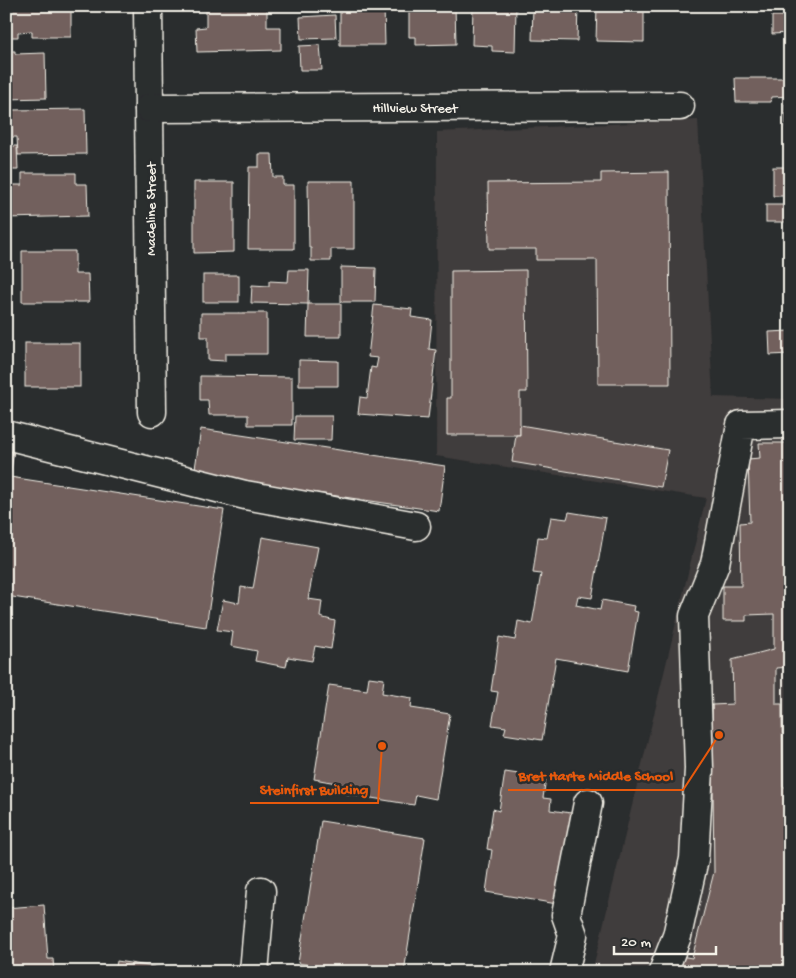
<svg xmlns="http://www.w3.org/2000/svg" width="796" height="978" font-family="'Gochi Hand',sans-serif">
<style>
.built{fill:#403c3c}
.building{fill:#72605d;stroke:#f4f1e8}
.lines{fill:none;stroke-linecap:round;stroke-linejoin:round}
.minor-casing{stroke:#f4f1e8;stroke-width:31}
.minor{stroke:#2a2d2e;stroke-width:28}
.labels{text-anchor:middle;stroke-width:5;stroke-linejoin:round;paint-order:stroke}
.street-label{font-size:14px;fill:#f4f1e8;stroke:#2a2d2e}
.leader{fill:none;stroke:#e8590c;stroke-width:2}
.callout-dot{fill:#e8590c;stroke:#2a2d2e;stroke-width:2}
.callout-label{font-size:15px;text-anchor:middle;font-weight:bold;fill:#e8590c;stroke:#2a2d2e;stroke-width:5;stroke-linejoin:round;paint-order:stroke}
</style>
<rect width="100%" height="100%" fill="#2a2d2e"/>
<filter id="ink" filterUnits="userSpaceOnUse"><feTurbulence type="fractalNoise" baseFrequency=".02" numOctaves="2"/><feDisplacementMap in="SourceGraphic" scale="10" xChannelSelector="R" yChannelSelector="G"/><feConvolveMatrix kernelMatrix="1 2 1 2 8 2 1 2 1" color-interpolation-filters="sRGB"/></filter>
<g filter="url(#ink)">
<!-- built -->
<path class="built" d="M698,120L713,397L790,399V972H592L706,498L436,456L437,132Z"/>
<!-- building -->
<g class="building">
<path d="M6,6H71V37H32V31L18,32V37H6Z"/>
<path d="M340,6H384L385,45H340Z"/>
<path d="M409,6H455L456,44L416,45V37H409Z"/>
<path d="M473,6H516L515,52L492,51V46L472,45Z"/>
<path d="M533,6H578L577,41L532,40Z"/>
<path d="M597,6H644V42L596,41Z"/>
<path d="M206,7H267V27H281V50L197,52L196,28L206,27Z"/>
<path d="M335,15L336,38L301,39L300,17Z"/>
<path d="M772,16H790V33L772,34Z"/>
<path d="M320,45L322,70H300L299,46Z"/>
<path d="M6,51H15V54L45,53L46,98L6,99Z"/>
<path d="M735,78H790V96L772,97L771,102H736Z"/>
<path d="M785,104H790V128H786Z"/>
<path d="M85,109L86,154L18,155L17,137H12V110Z"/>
<path d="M6,146H17L18,170H6Z"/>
<path d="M259,154H272L273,177H283V185H294V249H248L249,167H259Z"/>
<rect x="773" y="167" width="17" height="29"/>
<path d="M669,172L670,384H598L597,260H536V249H489L488,183L601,182V173Z"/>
<path d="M22,173H76V184H87L88,216L6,218V185H22Z"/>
<path d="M308,181H354V249H331V261H311V248H309Z"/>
<path d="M194,182H234V252L194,253Z"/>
<rect x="766" y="205" width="24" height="17"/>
<path d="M22,251H75V274H88L89,302H22Z"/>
<path d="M341,267L376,268L375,302H341Z"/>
<path d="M289,270H309L308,304L251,303L252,285L269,286V281L288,282Z"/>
<path d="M526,270L527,392H520V435H447V398H451V271Z"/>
<rect x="203" y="275" width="36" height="27"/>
<path d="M308,304H341V337H307Z"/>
<path d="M374,305L412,309L411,317L432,320L429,349L436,350L428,419L358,414L360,397L367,398L371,367L376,368L378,358L368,357Z"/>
<path d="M201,313H267V354H225V361L208,360V337H201Z"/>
<path d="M790,331V354L770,355L769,332Z"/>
<rect x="25" y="343" width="55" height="44"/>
<path d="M299,360L338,361V386H299Z"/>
<path d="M200,376L292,377V425H248V415H209L208,400H200Z"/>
<path d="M295,416H332L331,440H294Z"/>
<path d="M520,425L668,450L661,487L512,462L516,435H520Z"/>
<path d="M201,429L445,466L439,511L194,475Z"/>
<path d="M759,443H790V667L776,668V704H782L783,787H790V972H676L680,956L692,958L714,872L712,705L733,704L732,660L774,649V614L746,615V621H723V586H741L740,523L750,522L748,459L760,458Z"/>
<path d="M6,449L14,450L10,477L224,510L206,627L6,596Z"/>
<path d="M569,512L606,518L592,598L578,596L576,605L600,610L602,600L634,606L633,611L638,612L628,671L556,658L542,740L504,734L506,727L492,725L498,692L491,691L499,637L515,640L518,621L532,624L541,574L533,573L538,537L547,538L551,517L567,519Z"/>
<path d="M262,537L318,547L308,599L322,601L320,617L335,621L331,649L315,646L312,661L288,657L286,667L255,661L257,651L231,646L233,632L217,630L223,600L239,603L241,587L253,589Z"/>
<path d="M369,677L384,679L382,693L412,698L411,708L450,714L436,799L416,795L414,805L341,793L342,784L314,779L329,685L367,690Z"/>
<path d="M505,772L546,778L543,798L551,799L550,810L571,813L557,904L486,892L492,850L487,849L493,809L499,811Z"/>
<path d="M321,821L425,838L404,972H353L298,963Z"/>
<path d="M44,905L48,959H53L54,972H6V908Z"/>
<path d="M117,961L185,972H115Z"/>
</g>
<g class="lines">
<defs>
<g id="minor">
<path d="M148,6L152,412"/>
<path d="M149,108L680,106"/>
<path d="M6,435L245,495L416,526"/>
<path d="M254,972L261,891"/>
<path d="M564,972L573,935L566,915L588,803"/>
<path d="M663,972L677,936L694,859L699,769L694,616L715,564L741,425L790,424"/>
</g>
</defs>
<!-- minor casing -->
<use href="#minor" class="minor-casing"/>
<!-- minor -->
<use href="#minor" class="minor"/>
</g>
</g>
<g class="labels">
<!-- street labels -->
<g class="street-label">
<text x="415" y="112">Hillview Street</text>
<text transform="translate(150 209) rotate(-90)" y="5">Madeline Street</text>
</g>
</g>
<!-- callouts -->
<path class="leader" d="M719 735L683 790H508M382 746L378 803H250"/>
<g class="callout-dot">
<circle cx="719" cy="735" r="5"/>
<circle cx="382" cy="746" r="5"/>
</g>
<g class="callout-label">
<text x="596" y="780">Bret Harte Middle School</text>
<text x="314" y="794">Steinfirst Building</text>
</g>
<!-- margin -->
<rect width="796" height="978" fill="none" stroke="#2a2d2e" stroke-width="25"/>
<rect x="12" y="12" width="771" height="953" fill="none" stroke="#f4f1e8" stroke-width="2" filter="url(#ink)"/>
<!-- scale -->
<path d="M614 946v8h102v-8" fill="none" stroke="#f4f1e8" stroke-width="2.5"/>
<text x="621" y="946" font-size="15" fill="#f4f1e8" stroke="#2a2d2e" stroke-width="4" paint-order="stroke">20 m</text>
</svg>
